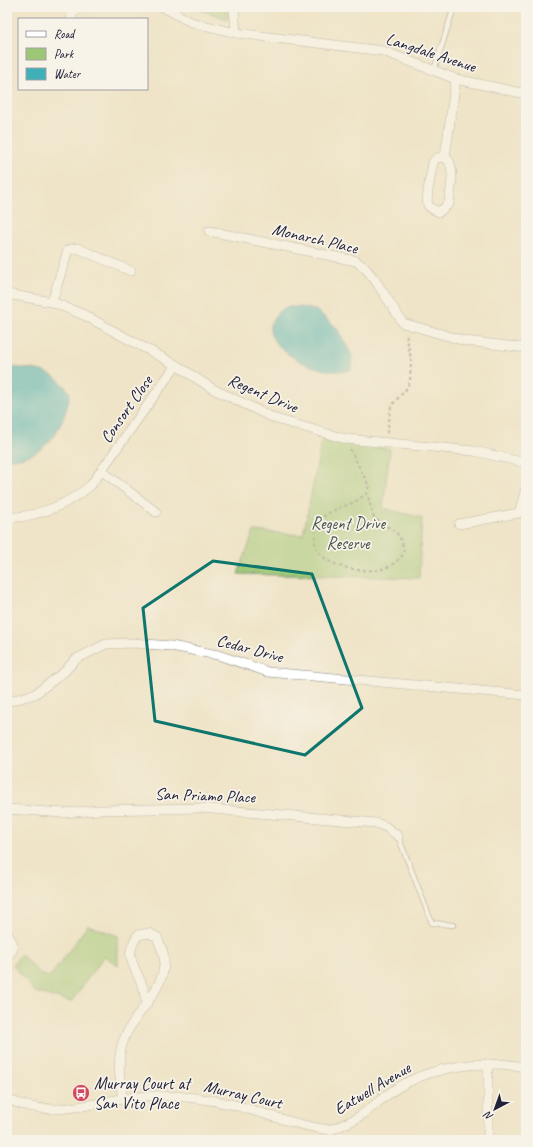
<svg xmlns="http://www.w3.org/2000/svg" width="533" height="1147" font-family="Caveat,sans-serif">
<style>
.green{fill:#9cc876;stroke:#5f7558}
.water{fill:#3fb0b8;stroke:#30697a}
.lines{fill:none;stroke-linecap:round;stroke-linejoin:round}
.lane-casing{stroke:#888381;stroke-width:6}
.street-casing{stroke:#888381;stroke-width:10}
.path{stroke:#888381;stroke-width:2;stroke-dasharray:3 3;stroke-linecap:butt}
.lane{stroke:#fff;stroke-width:4.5}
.street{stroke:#fff;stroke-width:9}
.marked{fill:none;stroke:#0f766e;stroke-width:3;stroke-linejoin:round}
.labels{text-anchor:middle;stroke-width:3.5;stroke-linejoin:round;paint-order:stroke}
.street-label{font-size:17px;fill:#22223b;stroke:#f7f3e8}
.park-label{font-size:17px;fill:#47544d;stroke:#f7f3e8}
.poi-label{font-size:17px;fill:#22223b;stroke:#f7f3e8;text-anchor:start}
</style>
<rect width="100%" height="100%" fill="#f7f3e8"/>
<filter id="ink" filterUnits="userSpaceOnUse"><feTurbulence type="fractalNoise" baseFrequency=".025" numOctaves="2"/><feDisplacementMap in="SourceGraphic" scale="8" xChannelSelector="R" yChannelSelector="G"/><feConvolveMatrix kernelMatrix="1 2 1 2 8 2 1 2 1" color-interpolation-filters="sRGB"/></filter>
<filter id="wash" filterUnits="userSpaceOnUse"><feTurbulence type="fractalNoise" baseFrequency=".012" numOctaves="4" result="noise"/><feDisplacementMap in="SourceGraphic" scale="16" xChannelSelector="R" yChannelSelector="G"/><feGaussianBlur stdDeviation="0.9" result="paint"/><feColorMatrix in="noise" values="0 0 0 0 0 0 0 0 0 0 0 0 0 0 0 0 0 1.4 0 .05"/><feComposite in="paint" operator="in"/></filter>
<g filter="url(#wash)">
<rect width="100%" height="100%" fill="#efe4c7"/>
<!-- green -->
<g class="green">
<path d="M193,7H226L229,20Z"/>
<path d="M322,439L390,449L383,508L422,518L419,578L238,574L254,531L303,535Z"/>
<path d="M88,925L118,936V965L104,956L71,1002L35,992L13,965L21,954L40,974L50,977Z"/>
</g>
<!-- water -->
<g class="water">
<path d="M286,307H300L316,310L337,328L352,355L351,370C328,377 283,359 272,337C270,334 270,328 270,325L277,313Z"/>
<path d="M7,367C35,369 53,368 70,393C65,427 46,460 7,459Z"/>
</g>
</g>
<g filter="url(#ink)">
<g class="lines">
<defs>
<g id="lane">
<path d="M434,70L454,7"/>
<path d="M398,836L432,923L453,925"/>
</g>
<g id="street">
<path d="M163,7L191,22L236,33L383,51L456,79L526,94"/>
<path d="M234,7L236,33"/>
<path d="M71,19L73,13L78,7"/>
<path d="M445,157L437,158L433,162C432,171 425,197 428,205C430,209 435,210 439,212L449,204C450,191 457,165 445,157L456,79"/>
<path d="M209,231L356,261L366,269L375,280L403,323L465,341L526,348"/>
<path d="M7,294L52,302L84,315L176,365L213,389L276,419L346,439L474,451L526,463"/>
<path d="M52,302L68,250L77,248L131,271"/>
<path d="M102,471L156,512"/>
<path d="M7,518C39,516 67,506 91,485L176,365"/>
<path d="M459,524L519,513L526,488"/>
<path d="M7,702L35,694L64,672L76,659L106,644L133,643L171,646L218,655L268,672L526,695"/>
<path d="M7,809L64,813L99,810L201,808L376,823L386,827L398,836"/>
<path d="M7,934L13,943L12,951L7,957"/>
<path d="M7,1099C58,1122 98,1098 148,1096C175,1095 203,1098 230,1104C263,1112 296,1126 330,1130"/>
<path d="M123,1100C120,1079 116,1059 124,1039C134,1012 167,990 164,957C163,950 159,943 157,937L149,933L138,935C123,957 134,963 142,985C144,991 145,997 147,1003"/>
<path d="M330,1130C340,1126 351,1122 360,1116C372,1108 382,1098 394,1090C432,1065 482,1060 526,1067"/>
<path d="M488,1140V1064"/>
</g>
</defs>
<!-- lane casing -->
<use href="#lane" class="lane-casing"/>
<!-- street casing -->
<use href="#street" class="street-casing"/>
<!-- path -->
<g class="path">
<path d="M387,433L391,406L407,388L410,381L411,359L406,334"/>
<path d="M350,449L369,486L367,493C362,497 357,501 352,503C341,508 330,510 322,518C317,524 315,531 315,538C313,566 361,574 382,569C391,567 399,560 404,553C401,528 391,531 374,518L367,493"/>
</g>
<!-- lane -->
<use href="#lane" class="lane"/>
<!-- street -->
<use href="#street" class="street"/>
</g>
</g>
<!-- marked area -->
<path d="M0 0H533V1147H0ZM213,561L312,574L362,708L305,755L155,721L143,608Z" fill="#efe4c7" fill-opacity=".55" fill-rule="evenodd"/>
<path class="marked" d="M213,561L312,574L362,708L305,755L155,721L143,608Z"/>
<!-- icons -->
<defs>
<symbol id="bus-disc" viewBox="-11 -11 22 22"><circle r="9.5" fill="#d1495b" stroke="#f7f3e8"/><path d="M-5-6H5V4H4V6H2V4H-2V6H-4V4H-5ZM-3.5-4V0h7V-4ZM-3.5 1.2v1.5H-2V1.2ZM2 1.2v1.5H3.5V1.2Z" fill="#fff"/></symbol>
</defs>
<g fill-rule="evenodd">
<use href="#bus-disc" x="71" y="1083" width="20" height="20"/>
</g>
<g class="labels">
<!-- street labels -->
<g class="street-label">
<text transform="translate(431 52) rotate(18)" y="6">Langdale Avenue</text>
<text transform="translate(315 238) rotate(13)" y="6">Monarch Place</text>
<text transform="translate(263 393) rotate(23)" y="6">Regent Drive</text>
<text transform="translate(126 409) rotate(-55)" y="6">Consort Close</text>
<text transform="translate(250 648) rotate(15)" y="6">Cedar Drive</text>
<text transform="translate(205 795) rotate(2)" y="6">San Priamo Place</text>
<text transform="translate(372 1088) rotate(-31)" y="6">Eatwell Avenue</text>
<text transform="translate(243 1094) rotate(13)" y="6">Murray Court</text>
</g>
<!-- park labels -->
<g class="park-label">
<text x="348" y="529">Regent Drive<tspan x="348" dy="20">Reserve</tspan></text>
</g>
<!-- poi labels -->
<g class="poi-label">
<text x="94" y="1089">Murray Court at<tspan x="94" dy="20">San Vito Place</tspan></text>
</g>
</g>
<!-- margin -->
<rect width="533" height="1147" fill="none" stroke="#f7f3e8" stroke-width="24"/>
<!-- legend -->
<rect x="18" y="18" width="130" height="72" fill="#f7f3e8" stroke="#a29fa3"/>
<rect x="26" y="31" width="20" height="6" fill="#ffffff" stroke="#a29fa3"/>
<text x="54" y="38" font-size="12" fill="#22223b">Road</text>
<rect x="26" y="48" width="20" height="12" fill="#9cc876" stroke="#a29fa3"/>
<text x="54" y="58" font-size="12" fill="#22223b">Park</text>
<rect x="26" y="68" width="20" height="12" fill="#3fb0b8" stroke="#a29fa3"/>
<text x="54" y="78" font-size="12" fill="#22223b">Water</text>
<!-- north arrow -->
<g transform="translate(495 1109) rotate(221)" stroke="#f7f3e8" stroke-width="3" paint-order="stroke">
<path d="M0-3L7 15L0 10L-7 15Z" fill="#22223b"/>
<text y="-6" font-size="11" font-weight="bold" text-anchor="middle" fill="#22223b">N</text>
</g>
</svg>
